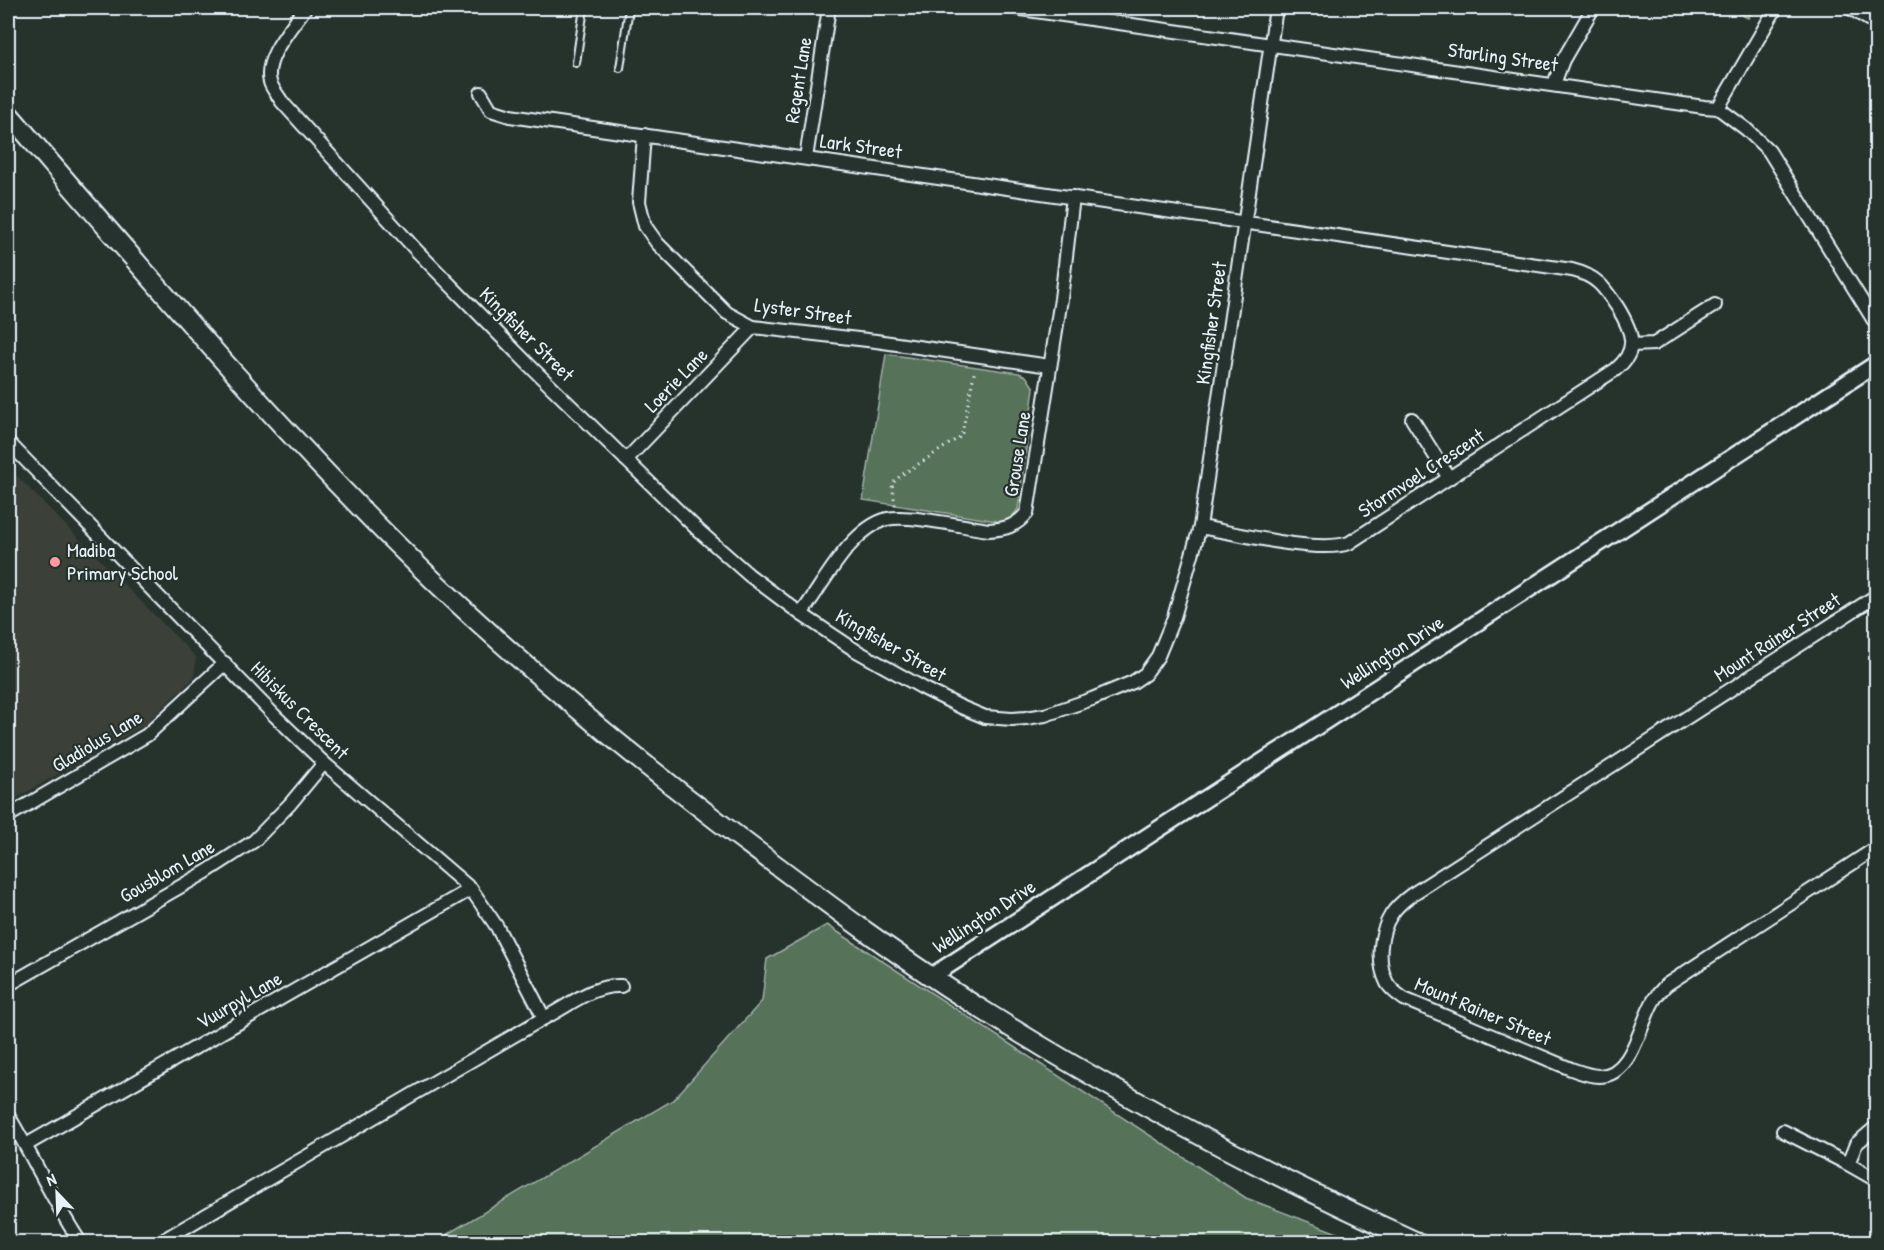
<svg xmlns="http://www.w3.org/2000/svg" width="1884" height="1250" font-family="'Patrick Hand',sans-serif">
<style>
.built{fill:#3a4038}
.green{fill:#567259;stroke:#9fb2a8;stroke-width:1.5}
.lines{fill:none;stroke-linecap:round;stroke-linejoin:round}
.service-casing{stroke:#e8f1f8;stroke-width:10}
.minor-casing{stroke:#e8f1f8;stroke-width:16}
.tertiary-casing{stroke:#e8f1f8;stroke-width:20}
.secondary-casing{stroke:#e8f1f8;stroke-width:22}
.path{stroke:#e8f1f8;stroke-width:3;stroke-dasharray:1.5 4.5;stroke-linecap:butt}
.service{stroke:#26332d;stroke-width:6}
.minor{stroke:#26332d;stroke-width:12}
.tertiary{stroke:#26332d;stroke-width:15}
.secondary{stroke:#26332d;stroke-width:18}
.poi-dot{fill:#ff9aa2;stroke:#26332d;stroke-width:2}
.labels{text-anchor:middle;stroke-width:4.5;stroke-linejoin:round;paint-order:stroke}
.street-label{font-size:20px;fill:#e8f1f8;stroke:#26332d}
.poi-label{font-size:20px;fill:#e8f1f8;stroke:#26332d;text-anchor:start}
</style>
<rect width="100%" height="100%" fill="#26332d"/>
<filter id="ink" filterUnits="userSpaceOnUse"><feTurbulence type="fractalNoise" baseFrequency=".0167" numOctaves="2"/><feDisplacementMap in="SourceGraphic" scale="12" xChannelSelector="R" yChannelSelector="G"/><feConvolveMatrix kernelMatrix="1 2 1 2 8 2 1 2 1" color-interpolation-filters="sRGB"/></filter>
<g filter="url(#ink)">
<!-- built -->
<path class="built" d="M8,467L196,657L194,678L144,725L8,803Z"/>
<!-- green -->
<g class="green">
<path d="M1727,8H1754L1748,18Z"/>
<path d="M886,354L1019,373L1026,376L1034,388L1018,509L1012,517L1003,522L863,500Z"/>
<path d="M827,925L1246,1198L1361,1242H434L673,1100L762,1001L767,959Z"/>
</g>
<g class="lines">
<defs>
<g id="service">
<path d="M576,63L584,8"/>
<path d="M620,68L629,8"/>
</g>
<g id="minor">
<path d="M305,8C293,26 263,58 270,82C272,89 278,95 282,102L416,250L533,369L699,531L749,575L801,614L855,650L923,688L961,707L985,717L1012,719L1026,718L1045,715L1092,699L1133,682L1145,674L1158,656L1174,617L1200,527L1276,8"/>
<path d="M1014,8L1704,107L1718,108L1746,129L1769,151L1876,324"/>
<path d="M1850,8L1876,24"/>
<path d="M1554,84L1563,60L1593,8"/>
<path d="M481,93L491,110L510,116L1572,270C1597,276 1604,287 1618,308C1632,331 1640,350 1615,370L1349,543C1318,554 1235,533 1200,527"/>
<path d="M1718,108L1776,8"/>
<path d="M644,135L639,202L645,226L657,243L727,313L753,327L876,341L1050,366"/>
<path d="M806,158L829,8"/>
<path d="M1632,345L1654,344L1715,305"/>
<path d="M1412,419L1449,478"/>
<path d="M8,442L274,715L324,763L471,889L497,927L544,1018L160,1242"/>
<path d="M626,460L753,327"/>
<path d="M1876,596L1411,895C1403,901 1396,907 1391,915C1379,934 1377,963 1387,983C1391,990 1397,994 1404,999L1571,1069C1580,1072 1589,1076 1599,1076C1633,1076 1640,1022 1654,1000C1657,994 1662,990 1666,985L1876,848"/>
<path d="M801,614C823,585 850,529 887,519C908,514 965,527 989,530C1006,529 1016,526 1027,513L1061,299L1073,197"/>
<path d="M8,816L147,735L225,663"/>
<path d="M8,985L206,872L254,841L290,804L324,763"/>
<path d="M544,1018C569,1006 593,984 621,986"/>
<path d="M8,1115C33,1157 53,1201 80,1242"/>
<path d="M1876,1127L1856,1144L1848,1164L1876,1180"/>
<path d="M1783,1131L1848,1164"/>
<path d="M26,1145L471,889"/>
</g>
<path id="tertiary" d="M932,976L1876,364"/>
<path id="secondary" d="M8,113C145,272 281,434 433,580C524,667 621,747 720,823C808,889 895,956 989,1014C1126,1100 1270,1175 1417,1242"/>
</defs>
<!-- service casing -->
<use href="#service" class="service-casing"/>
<!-- minor casing -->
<use href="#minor" class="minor-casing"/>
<!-- tertiary casing -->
<use href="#tertiary" class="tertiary-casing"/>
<!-- secondary casing -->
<use href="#secondary" class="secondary-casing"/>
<!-- path -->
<path class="path" d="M895,505L892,484L900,476L960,437L962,433L975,369"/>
<!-- service -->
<use href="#service" class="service"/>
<!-- minor -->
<use href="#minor" class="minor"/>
<!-- tertiary -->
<use href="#tertiary" class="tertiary"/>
<!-- secondary -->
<use href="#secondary" class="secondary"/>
</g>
</g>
<!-- markers -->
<circle class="poi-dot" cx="55" cy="562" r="6"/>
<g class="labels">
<!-- street labels -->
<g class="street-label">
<text transform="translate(1503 57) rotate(8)" y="7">Starling Street</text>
<text transform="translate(798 80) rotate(-81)" y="7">Regent Lane</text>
<text transform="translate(861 146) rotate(8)" y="7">Lark Street</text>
<text transform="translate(803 311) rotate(8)" y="7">Lyster Street</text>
<text transform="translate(1211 323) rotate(-82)" y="7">Kingfisher Street</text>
<text transform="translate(527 334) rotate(45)" y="7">Kingfisher Street</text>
<text transform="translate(676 380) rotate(-46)" y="7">Loerie Lane</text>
<text transform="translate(1017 454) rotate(-81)" y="7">Grouse Lane</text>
<text transform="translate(1421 473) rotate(-33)" y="7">Stormvoel Crescent</text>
<text transform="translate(1777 637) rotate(-33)" y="7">Mount Rainer Street</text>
<text transform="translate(891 645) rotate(30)" y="7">Kingfisher Street</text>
<text transform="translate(1392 652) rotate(-33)" y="7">Wellington Drive</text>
<text transform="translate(300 710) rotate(45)" y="7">Hibiskus Crescent</text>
<text transform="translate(97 741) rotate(-31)" y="7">Gladiolus Lane</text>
<text transform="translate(167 871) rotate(-30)" y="7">Gousblom Lane</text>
<text transform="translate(984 916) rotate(-33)" y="7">Wellington Drive</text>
<text transform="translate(239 1000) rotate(-30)" y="7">Vuurpyl Lane</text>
<text transform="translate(1483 1011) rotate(23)" y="7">Mount Rainer Street</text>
</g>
<!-- poi labels -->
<g class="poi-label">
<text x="67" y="557">Madiba<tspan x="67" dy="23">Primary School</tspan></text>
</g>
</g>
<!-- margin -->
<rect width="1884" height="1250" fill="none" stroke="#26332d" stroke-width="30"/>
<rect x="15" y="15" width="1854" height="1220" fill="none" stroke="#e8f1f8" stroke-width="2" filter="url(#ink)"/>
<!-- north arrow -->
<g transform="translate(57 1193) rotate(337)" stroke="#26332d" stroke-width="4.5" paint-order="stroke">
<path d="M0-4.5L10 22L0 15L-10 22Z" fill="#e8f1f8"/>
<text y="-9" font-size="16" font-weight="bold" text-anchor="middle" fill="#e8f1f8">N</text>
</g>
</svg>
